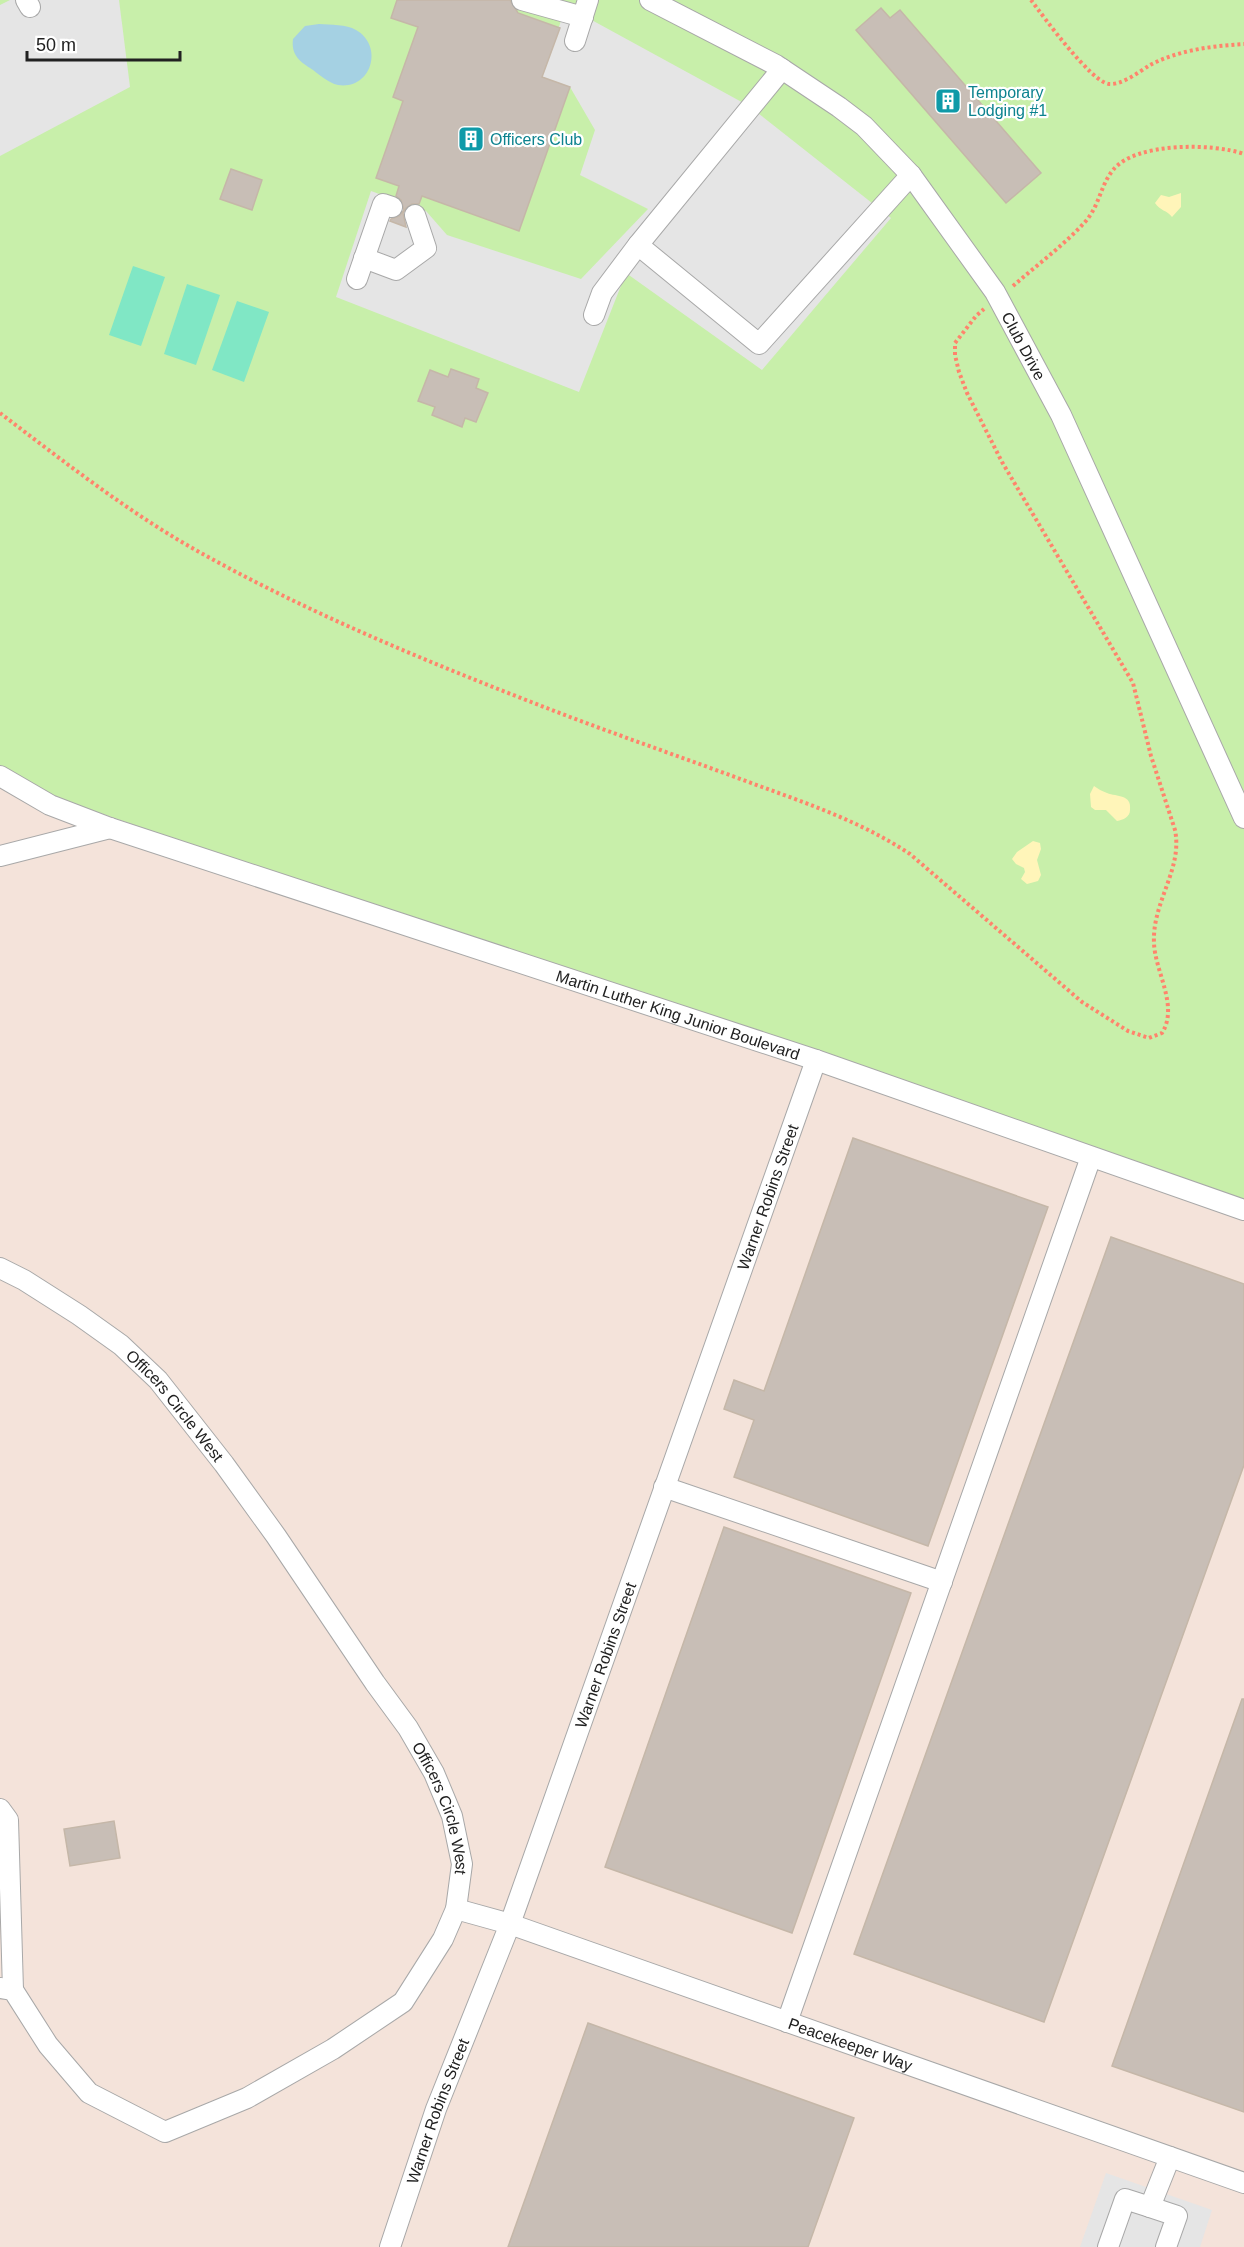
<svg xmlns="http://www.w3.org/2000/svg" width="1244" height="2247" font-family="Helvetica,sans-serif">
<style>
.military{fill:#f4e3da}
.grass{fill:#c8efaa}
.sand{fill:#fff5b9}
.pitch{fill:#80e7c5}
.parking{fill:#e5e5e5}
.water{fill:#a5d1e3}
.building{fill:#c8beb6;stroke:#c5b7a8;stroke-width:1.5}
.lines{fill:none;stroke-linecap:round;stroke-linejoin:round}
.minor-casing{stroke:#a8a8a8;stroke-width:22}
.path{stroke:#ff846c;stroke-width:4;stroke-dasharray:3 3;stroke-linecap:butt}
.minor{stroke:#fff;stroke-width:20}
.labels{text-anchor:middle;stroke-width:4.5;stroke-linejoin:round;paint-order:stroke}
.culture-label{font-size:16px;fill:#0d838f;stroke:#fff;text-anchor:start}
.street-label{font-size:16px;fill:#212121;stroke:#fff}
</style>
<rect width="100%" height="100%" fill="#f2efe7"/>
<!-- military -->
<rect class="military" x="0" y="0" width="1244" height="2247"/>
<!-- grass -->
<path class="grass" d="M0,0H1244V1211L11,782L0,771Z"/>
<!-- sand -->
<g class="sand">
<path d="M1181,193V207L1172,217C1167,210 1160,211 1155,203L1161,195L1169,197Z"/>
<path d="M1094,786C1098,789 1102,791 1107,793C1117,797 1132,794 1130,810C1130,817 1123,820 1117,821L1106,810H1095L1091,807L1090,794Z"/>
<path d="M1033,841L1040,843L1041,849L1037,860L1041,875L1038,881L1027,884L1021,879L1025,872L1024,868L1016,864L1012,859L1017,852Z"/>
</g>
<!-- pitch -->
<g class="pitch">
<path d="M133,266L165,277L141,346L109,335Z"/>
<path d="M187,284L220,295L196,365L164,354Z"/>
<path d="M237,301L269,312L244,382L212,370Z"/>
</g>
<!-- parking -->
<g class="parking">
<path d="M10,0H119L130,87L0,156V5Z"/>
<path d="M566,6L749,106L891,218L762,370L626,273L579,392L336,297L371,191L426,211L447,235L581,279L648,209L580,175L595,130L570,87L542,77Z"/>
<path d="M1106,2173L1212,2210L1200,2247H1080Z"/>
</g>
<!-- water -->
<path class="water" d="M319,24C331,25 346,24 356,30C384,46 372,90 338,85C328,83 319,74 310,68C299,61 291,54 293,39L305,26Z"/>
<!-- building -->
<g class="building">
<path d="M397,0H510L518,13L560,28L542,77L570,87L519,231L422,196L419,204H412L406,208L403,213L406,227L390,221L391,219L399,216L404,210L401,200L396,196L399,186L376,178L403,101L393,97L418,27L391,18Z"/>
<path d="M881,8L890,18L900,10L1041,173L1006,203L856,30Z"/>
<path d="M231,169L262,180L252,210L220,199Z"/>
<path d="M451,369L479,379L476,388L488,393L476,422L465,418L462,427L432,415L435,407L418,401L430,370L448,377Z"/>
<path d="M853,1138L1048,1207L928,1546L734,1477L754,1420L724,1409L734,1380L764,1391Z"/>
<path d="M1111,1237L1244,1284V1465L1044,2022L854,1954Z"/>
<path d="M724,1527L911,1593L792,1933L605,1867Z"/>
<path d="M1242,1699H1244V2112L1112,2066Z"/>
<path d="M114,1821L120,1858L70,1866L64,1829Z"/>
<path d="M588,2023L854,2118L808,2247H508Z"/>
</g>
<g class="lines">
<defs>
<g id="minor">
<path d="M26,0L30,7"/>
<path d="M522,0L583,17"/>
<path id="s1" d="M650,0L776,65L839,107L864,126L911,175L995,292L1061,415L1244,818"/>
<path d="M575,41L588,0"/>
<path d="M638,245L759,344L911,175"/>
<path d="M364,258L396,270L426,248L415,215"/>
<path d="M357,279L383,204L392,207"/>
<path d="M594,315L602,293L638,245L782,69"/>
<path id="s2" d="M0,776L50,805L110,828L816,1060L1244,1210"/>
<path d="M0,856L110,828"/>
<path id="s3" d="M0,1268L24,1280L79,1315L121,1345L158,1380L224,1464L276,1536L375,1683L408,1728L434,1773L452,1816L462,1864L456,1909L443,1939L403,2002L333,2049L247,2098L165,2132L89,2093L48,2045L13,1990L0,1988"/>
<path d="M664,1487L942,1582"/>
<path d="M0,1809L8,1820L13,1990"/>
<path id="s4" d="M456,1909L510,1924L1244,2183"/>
<path d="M787,2022L1091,1157"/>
<path id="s5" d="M390,2247L436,2109L510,1924L816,1060"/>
<path d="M1108,2247L1125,2199L1150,2207"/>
<path d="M1166,2247L1177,2216L1150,2207L1170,2157"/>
</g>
</defs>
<!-- minor casing -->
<use href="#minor" class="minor-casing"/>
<!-- path -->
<g class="path">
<path d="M1031,0C1043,16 1091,82 1109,84C1122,85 1139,72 1150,65C1179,50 1212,46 1244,44"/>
<path d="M1013,286C1037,265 1064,245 1085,222C1100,205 1100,186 1113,170C1135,142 1213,143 1244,154"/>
<path d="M0,413C63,461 132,515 201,553C318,618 445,669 570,717C634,741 698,763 762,787C812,805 865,824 910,854L1082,1002L1128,1031L1149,1038L1162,1033C1179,1006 1155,972 1154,943C1152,902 1183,869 1175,830L1151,756L1133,683L1002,462L967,393L959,372L955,355V343L976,316L984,309"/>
</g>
<!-- minor -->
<use href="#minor" class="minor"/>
</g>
<!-- icons -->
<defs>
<symbol id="building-square" viewBox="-11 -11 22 22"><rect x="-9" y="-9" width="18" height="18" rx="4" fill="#0f9aa8" stroke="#fff"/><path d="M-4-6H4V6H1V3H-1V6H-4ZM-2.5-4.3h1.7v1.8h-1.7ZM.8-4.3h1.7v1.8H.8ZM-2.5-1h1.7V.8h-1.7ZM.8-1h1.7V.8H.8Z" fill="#fff"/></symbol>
</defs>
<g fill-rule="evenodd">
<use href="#building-square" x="933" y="86" width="30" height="30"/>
<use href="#building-square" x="456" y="124" width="30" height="30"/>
</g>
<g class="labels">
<!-- culture labels -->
<g class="culture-label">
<text x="968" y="98">Temporary<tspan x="968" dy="18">Lodging #1</tspan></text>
<text x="490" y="145">Officers Club</text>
</g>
<!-- street labels -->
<g class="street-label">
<text dy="6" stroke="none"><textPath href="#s1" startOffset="522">Club Drive</textPath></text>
<text dy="6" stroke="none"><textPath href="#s2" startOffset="720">Martin Luther King Junior Boulevard</textPath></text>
<text dy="6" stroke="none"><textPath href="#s5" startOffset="1116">Warner Robins Street</textPath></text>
<text dy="6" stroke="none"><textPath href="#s3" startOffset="225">Officers Circle West</textPath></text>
<text dy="6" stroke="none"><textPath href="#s5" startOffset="630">Warner Robins Street</textPath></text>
<text dy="6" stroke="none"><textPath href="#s3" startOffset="711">Officers Circle West</textPath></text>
<text dy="6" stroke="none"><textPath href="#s4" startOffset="417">Peacekeeper Way</textPath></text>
<text dy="6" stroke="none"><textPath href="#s5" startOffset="144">Warner Robins Street</textPath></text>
</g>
</g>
<!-- scale -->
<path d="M27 51v9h153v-9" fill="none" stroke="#212121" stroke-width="3"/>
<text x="36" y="51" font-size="18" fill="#212121" stroke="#ffffff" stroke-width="4.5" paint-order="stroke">50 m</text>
</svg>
